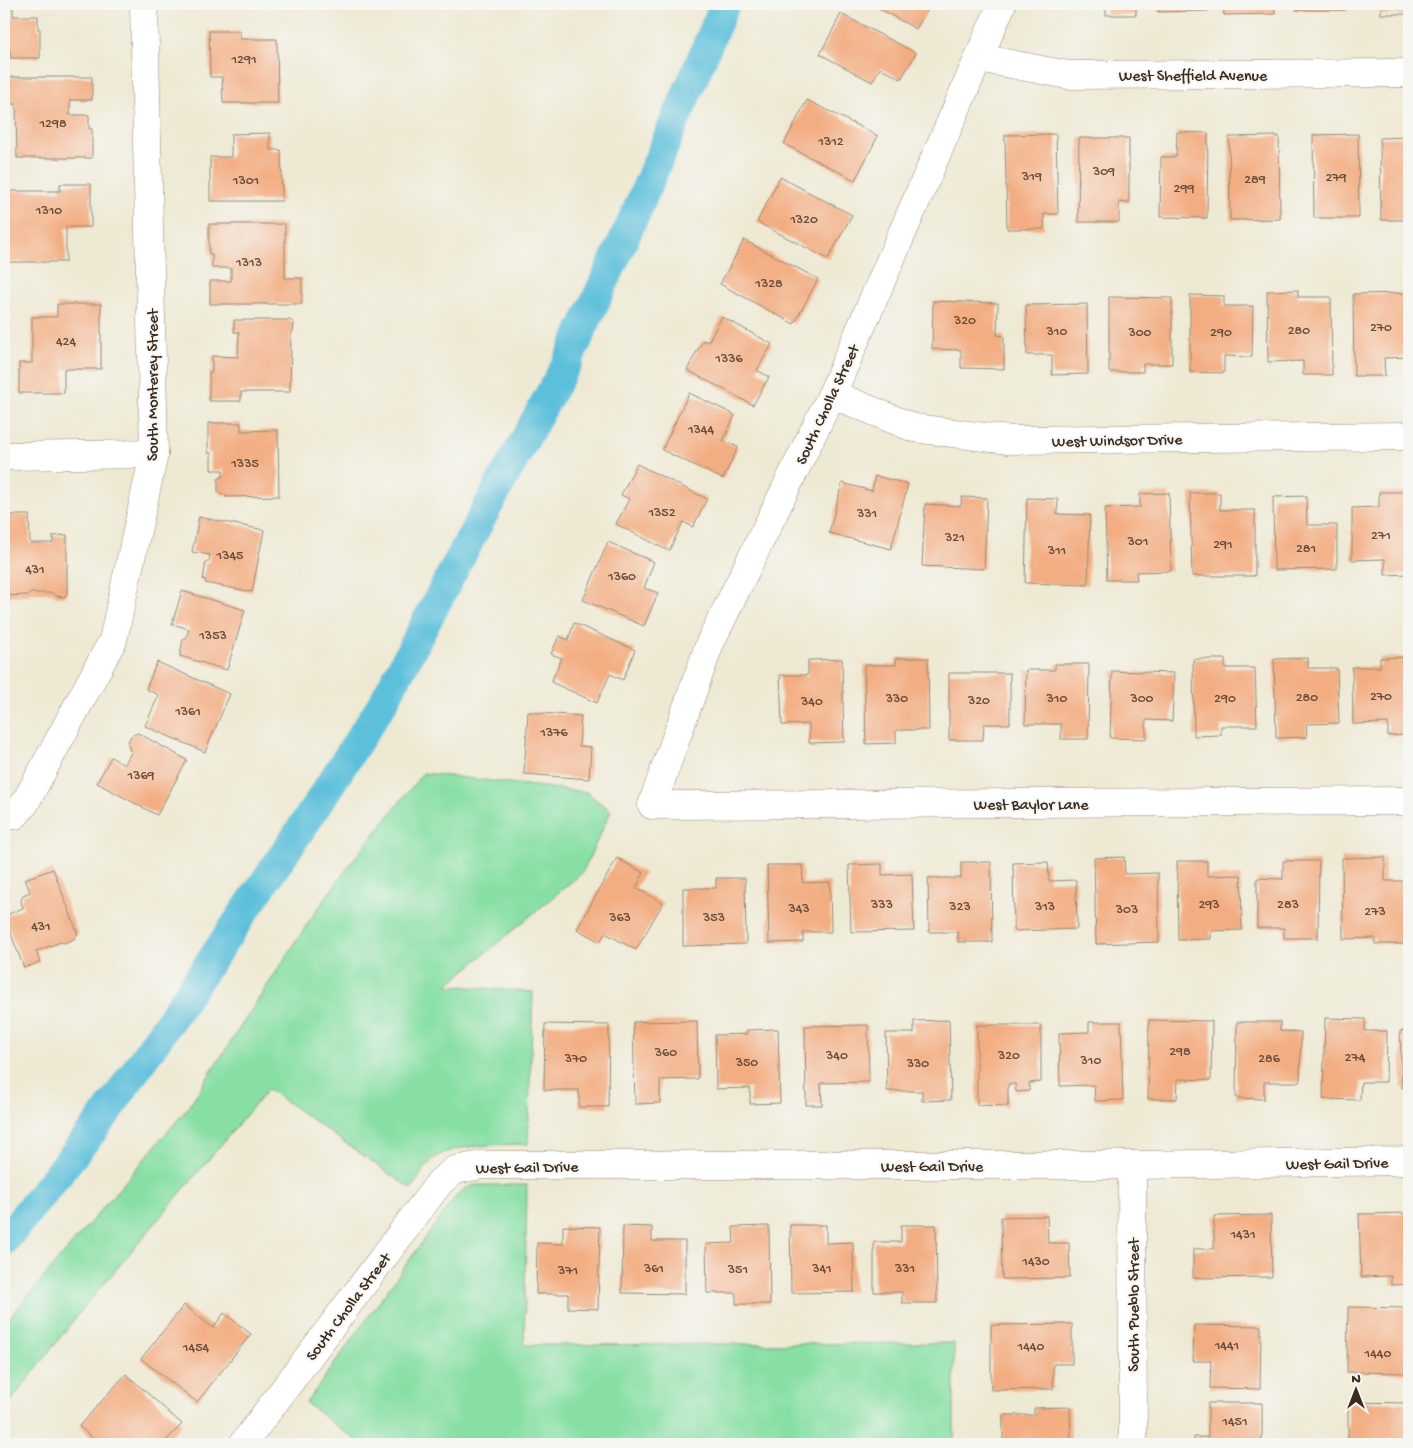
<svg xmlns="http://www.w3.org/2000/svg" width="1413" height="1448" font-family="'Gochi Hand',sans-serif">
<style>
.green{fill:#87dfa4;stroke:#618461}
.lines{fill:none;stroke-linecap:round;stroke-linejoin:round}
.canal{stroke:#5dc0db;stroke-width:30}
.building{fill:#f3ad82}
.street-casing{stroke:#948a78;stroke-width:29}
.street{stroke:#fff;stroke-width:28}
.labels{text-anchor:middle;stroke-width:4;stroke-linejoin:round;paint-order:stroke}
.number-label{font-size:14px;fill:#694b37}
.street-label{font-size:16px;fill:#3b2a1e;stroke:#f6f6f2}
</style>
<rect width="100%" height="100%" fill="#f6f6f2"/>
<filter id="ink" filterUnits="userSpaceOnUse"><feTurbulence type="fractalNoise" baseFrequency=".02" numOctaves="2"/><feDisplacementMap in="SourceGraphic" scale="10" xChannelSelector="R" yChannelSelector="G"/><feConvolveMatrix kernelMatrix="1 2 1 2 8 2 1 2 1" color-interpolation-filters="sRGB"/></filter>
<filter id="wash" filterUnits="userSpaceOnUse"><feTurbulence type="fractalNoise" baseFrequency=".0096" numOctaves="4" result="noise"/><feDisplacementMap in="SourceGraphic" scale="20" xChannelSelector="R" yChannelSelector="G"/><feGaussianBlur stdDeviation="1.12" result="paint"/><feColorMatrix in="noise" values="0 0 0 0 0 0 0 0 0 0 0 0 0 0 0 0 0 1.4 0 .05"/><feComposite in="paint" operator="in"/></filter>
<g filter="url(#wash)">
<rect width="100%" height="100%" fill="#eee9d3"/>
<!-- green -->
<g class="green">
<path d="M423,773L586,792L611,811L582,873L447,985L533,992L528,1144C502,1145 451,1143 432,1160C424,1168 417,1180 411,1189L268,1089L76,1317L4,1410V1324L187,1109L308,923L350,864Z"/>
<path d="M475,1185H527L524,1345L954,1343V1444H361L306,1403L455,1197L464,1189Z"/>
</g>
<g class="lines">
<!-- canal -->
<path class="canal" d="M4,1241L103,1118L307,820L384,701L477,526L567,363L637,210L725,4"/>
</g>
<g id="blocks">
<!-- building -->
<g class="building">
<path d="M4,4H13V16H38V29H40V58H10V50H4Z"/>
<path d="M871,4H931L916,29Z"/>
<rect x="1106" y="4" width="30" height="11"/>
<path d="M1158,4H1208V11L1158,12Z"/>
<path d="M1223,4H1275V14L1224,15Z"/>
<rect x="1296" y="4" width="50" height="6"/>
<rect x="1381" y="4" width="28" height="10"/>
<path d="M841,14L916,53L901,79L880,68L872,82L820,54Z"/>
<path d="M209,31H240V39H277L278,103H223L222,77H210Z"/>
<path d="M4,77H92V100H70V115H89V129H92V158H17L16,104H4Z"/>
<path d="M807,100L878,136L855,180L784,144Z"/>
<path d="M1177,132L1208,133L1207,218L1160,217L1161,157H1176Z"/>
<path d="M270,133V150H281L282,201H210V157H231V134Z"/>
<path d="M1056,134L1058,214H1044V229H1007L1005,135Z"/>
<path d="M1358,134L1359,218H1314L1313,135Z"/>
<path d="M1279,136L1280,219L1230,220L1229,137Z"/>
<path d="M1409,137V220H1381L1380,138Z"/>
<path d="M1079,138H1129V203L1119,202V222H1078Z"/>
<path d="M780,177L852,215L828,259L757,222Z"/>
<path d="M60,184H91V227H66V262H8V191H60Z"/>
<path d="M209,224H285V278H302V304H210V281H231V268H212V254H209Z"/>
<path d="M744,240L818,279L794,324L720,284Z"/>
<path d="M1298,290V297H1331L1332,375H1303V361L1268,362L1267,291Z"/>
<path d="M1409,293V357L1384,358L1385,376H1354L1353,294Z"/>
<path d="M1190,295L1224,296V306H1253L1252,357L1224,356V373L1190,372Z"/>
<path d="M1109,297L1172,298V364H1143V372H1109Z"/>
<path d="M933,301L998,303L997,335L1004,336V369L961,368V350L932,349Z"/>
<path d="M57,304H101V369H64V393H19V363H32V317H57Z"/>
<path d="M1087,304L1088,374L1052,375V355H1027L1026,305Z"/>
<path d="M722,317L772,344L757,370L769,377L753,405L687,370L703,340L708,342Z"/>
<path d="M234,320H290L294,323L293,332L291,334L290,392H241V401H209V372H212V356L238,357L239,332H234Z"/>
<path d="M689,393L735,415L723,441L738,447L723,479L662,450Z"/>
<path d="M208,423H241V431L278,430L279,496L226,497V494L222,495L218,491V479L223,476V470H211V453H208Z"/>
<path d="M637,464L707,499L693,527L683,522L669,551L616,524L629,499L621,495Z"/>
<path d="M875,476L908,484L891,549L829,533L842,483L872,491Z"/>
<path d="M1379,492H1409V574L1385,575V559L1352,560V508L1379,507Z"/>
<path d="M1169,493L1171,571L1136,572L1137,580H1107L1105,508L1140,507V494Z"/>
<path d="M1190,493H1220V510H1255V576H1192Z"/>
<path d="M1306,496L1307,525H1337V569L1274,570L1273,497Z"/>
<path d="M962,497L987,498L984,569L922,566L925,504L961,506Z"/>
<path d="M1027,498L1058,499L1057,514L1090,515L1088,585L1025,583Z"/>
<path d="M4,515H29L30,543H53V536L67,535V593L65,597L56,596L53,593H31L28,595L4,596Z"/>
<path d="M199,517L264,530L252,592L205,583L206,580H203L206,562H209L210,555L192,552Z"/>
<path d="M608,542L654,562L644,588L658,593L644,626L583,600Z"/>
<path d="M182,591L245,610L227,670L180,656L183,639L186,638L189,629L172,624Z"/>
<path d="M574,623L635,650L623,680L610,674L597,703L551,682L562,658L551,654L559,636L568,640Z"/>
<path d="M1409,657V735L1388,736V723L1353,724L1352,667H1380V658Z"/>
<path d="M896,658H928L929,730H896V743L866,744L864,665H896Z"/>
<path d="M1308,658V668H1337L1339,723L1306,724L1307,737L1276,738L1274,659Z"/>
<path d="M842,659L844,742L809,743V724L782,725L780,675H808V660Z"/>
<path d="M1193,659H1225V668H1255L1257,726H1221V735L1194,736Z"/>
<path d="M157,662L230,694L205,752L145,726L159,695L146,689Z"/>
<path d="M1055,664H1089L1088,739H1061V724H1025L1026,670H1055Z"/>
<path d="M1112,671L1174,673L1172,721L1146,720V739L1110,738Z"/>
<path d="M949,673H1010V724H984L983,740H949Z"/>
<path d="M528,712L581,716L579,746L591,747L589,779L524,774Z"/>
<path d="M138,733L187,760L157,815L97,783L111,757L124,765L132,751L129,749L128,742L131,736Z"/>
<path d="M1124,857L1125,874L1158,873L1159,942L1096,944L1094,858Z"/>
<path d="M1385,857V881H1408V944H1375V938L1343,939L1342,858Z"/>
<path d="M617,858L644,873L636,888L663,903L636,950L605,933L600,942L577,929Z"/>
<path d="M1177,861H1207V876L1241,875L1242,930L1211,931V939L1178,940Z"/>
<path d="M1283,861H1319L1318,938H1284V928H1257V878L1283,879Z"/>
<path d="M961,862H991L992,942H958V932H929L928,878H961Z"/>
<path d="M1048,862L1049,881L1076,880L1077,929L1014,931L1013,863Z"/>
<path d="M882,864V875L912,874L914,931L851,932L849,865Z"/>
<path d="M767,865H802L803,883L830,882L831,932H803V942L769,943Z"/>
<path d="M53,869L78,934L76,935L74,939L64,943L61,942L36,951L40,962L24,968L4,916L23,908L21,901L23,895L30,892L25,879Z"/>
<path d="M716,878H745L746,944L683,946V888H716Z"/>
<path d="M1325,1018L1365,1019V1031H1387L1386,1082H1361L1360,1100L1323,1099Z"/>
<path d="M949,1020L951,1100L922,1101V1091H887L886,1033H914V1021Z"/>
<path d="M1149,1020L1212,1021L1211,1080L1178,1079L1177,1099H1148Z"/>
<path d="M697,1021L698,1079L660,1080V1103L635,1104L633,1022Z"/>
<path d="M1089,1022H1121L1123,1100L1095,1101L1094,1085L1060,1086L1059,1033L1089,1032Z"/>
<path d="M1237,1022H1280V1031L1301,1032L1300,1082H1264V1099L1236,1098Z"/>
<path d="M545,1024L609,1025L608,1107H579V1090H544Z"/>
<path d="M868,1025L869,1082L821,1083L822,1105H806L805,1026Z"/>
<path d="M977,1025H1041V1082L1029,1083V1091L1016,1092L1015,1084H1008V1106L977,1105Z"/>
<path d="M778,1029L780,1103L750,1104V1088L716,1089L715,1035L747,1034V1030Z"/>
<path d="M1409,1030V1088H1402L1400,1031Z"/>
<path d="M1409,1213V1284L1391,1285V1276L1361,1277L1359,1214Z"/>
<path d="M1271,1215L1272,1277L1193,1278V1249H1214V1216Z"/>
<path d="M1047,1216L1048,1243H1069L1070,1278L1002,1279L1001,1217Z"/>
<path d="M790,1225H826V1243L853,1242L854,1292L791,1293Z"/>
<path d="M901,1225H936L937,1303H902V1292H874V1242H901Z"/>
<path d="M563,1226L600,1227L598,1309L568,1308V1294H536L537,1243L563,1244Z"/>
<path d="M623,1226L652,1227V1241H685V1294L622,1293Z"/>
<path d="M769,1226L770,1304H736V1293H707L706,1244L734,1243L733,1227Z"/>
<path d="M184,1305L213,1328L224,1313L251,1334L197,1402L141,1359Z"/>
<path d="M1348,1307L1409,1308V1373L1347,1372Z"/>
<path d="M1072,1324V1364H1053V1389L991,1390V1325Z"/>
<path d="M1194,1325L1261,1326L1260,1389L1210,1388L1211,1361H1193Z"/>
<path d="M126,1374L182,1424L163,1444H99L79,1426Z"/>
<path d="M1348,1402L1408,1403L1409,1444H1348Z"/>
<path d="M1208,1403H1262V1444H1194V1437H1208Z"/>
<path d="M1070,1407L1071,1443L1059,1444H1003V1415H1034V1408Z"/>
</g>
</g>
</g>
<g filter="url(#ink)">
<use href="#blocks" fill-opacity="0" stroke="#948a78" stroke-width="1"/>
<g class="lines">
<defs>
<g id="street">
<path d="M1002,4L832,394L710,643L652,805L1409,801"/>
<path d="M979,58L1068,75L1409,73"/>
<path d="M832,394L914,428L1008,440L1409,436"/>
<path d="M4,456L154,454"/>
<path d="M4,815H15L25,803L113,640L154,454L144,4"/>
<path d="M1132,1165L1133,1444"/>
<path d="M243,1444L440,1182L455,1170L482,1165H1132L1409,1161"/>
</g>
</defs>
<!-- street casing -->
<use href="#street" class="street-casing"/>
<!-- street -->
<use href="#street" class="street"/>
</g>
</g>
<g class="labels">
<!-- number labels -->
<g class="number-label">
<text x="244" y="63">1291</text>
<text x="53" y="127">1298</text>
<text x="831" y="145">1312</text>
<text x="1104" y="175">309</text>
<text x="1032" y="180">319</text>
<text x="1336" y="181">279</text>
<text x="1255" y="183">289</text>
<text x="246" y="184">1301</text>
<text x="1184" y="192">299</text>
<text x="49" y="214">1310</text>
<text x="804" y="223">1320</text>
<text x="249" y="266">1313</text>
<text x="769" y="287">1328</text>
<text x="965" y="324">320</text>
<text x="1381" y="331">270</text>
<text x="1299" y="334">280</text>
<text x="1057" y="335">310</text>
<text x="1140" y="336">300</text>
<text x="1221" y="336">290</text>
<text x="66" y="345">424</text>
<text x="729" y="362">1336</text>
<text x="701" y="433">1344</text>
<text x="245" y="467">1335</text>
<text x="662" y="516">1352</text>
<text x="867" y="517">331</text>
<text x="1381" y="539">271</text>
<text x="955" y="541">321</text>
<text x="1138" y="545">301</text>
<text x="1223" y="548">291</text>
<text x="1306" y="552">281</text>
<text x="1057" y="554">311</text>
<text x="230" y="559">1345</text>
<text x="35" y="573">431</text>
<text x="622" y="580">1360</text>
<text x="213" y="639">1353</text>
<text x="1381" y="700">270</text>
<text x="1307" y="701">280</text>
<text x="897" y="702">330</text>
<text x="1057" y="702">310</text>
<text x="1142" y="702">300</text>
<text x="1225" y="702">290</text>
<text x="979" y="704">320</text>
<text x="812" y="705">340</text>
<text x="188" y="715">1361</text>
<text x="554" y="736">1376</text>
<text x="141" y="779">1369</text>
<text x="882" y="908">333</text>
<text x="1209" y="908">293</text>
<text x="1288" y="908">283</text>
<text x="960" y="910">323</text>
<text x="1045" y="910">313</text>
<text x="799" y="912">343</text>
<text x="1127" y="913">303</text>
<text x="1375" y="915">273</text>
<text x="620" y="921">363</text>
<text x="714" y="921">353</text>
<text x="41" y="930">431</text>
<text x="1180" y="1055">298</text>
<text x="666" y="1056">360</text>
<text x="837" y="1059">340</text>
<text x="1009" y="1059">320</text>
<text x="1355" y="1061">274</text>
<text x="576" y="1062">370</text>
<text x="1269" y="1062">286</text>
<text x="1091" y="1064">310</text>
<text x="747" y="1066">350</text>
<text x="918" y="1067">330</text>
<text x="1243" y="1238">1431</text>
<text x="1036" y="1265">1430</text>
<text x="654" y="1272">361</text>
<text x="822" y="1272">341</text>
<text x="905" y="1272">331</text>
<text x="738" y="1273">351</text>
<text x="568" y="1274">371</text>
<text x="1227" y="1349">1441</text>
<text x="1031" y="1350">1440</text>
<text x="196" y="1351">1454</text>
<text x="1378" y="1357">1440</text>
<text x="1235" y="1425">1451</text>
</g>
<!-- street labels -->
<g class="street-label">
<text x="1193" y="80">West Sheffield Avenue</text>
<text transform="translate(151 385) rotate(-90)" y="6">South Monterey Street</text>
<text transform="translate(826 404) rotate(-65)" y="6">South Cholla Street</text>
<text transform="translate(1117 439) rotate(-1)" y="6">West Windsor Drive</text>
<text x="1031" y="809">West Baylor Lane</text>
<text transform="translate(1337 1162) rotate(-1)" y="6">West Gail Drive</text>
<text x="932" y="1171">West Gail Drive</text>
<text transform="translate(527 1166) rotate(-1)" y="6">West Gail Drive</text>
<text transform="translate(1132 1305) rotate(-90)" y="6">South Pueblo Street</text>
<text transform="translate(347 1306) rotate(-53)" y="6">South Cholla Street</text>
</g>
</g>
<!-- margin -->
<rect width="1413" height="1448" fill="none" stroke="#f6f6f2" stroke-width="20"/>
<!-- north arrow -->
<g transform="translate(1356 1390)" stroke="#f6f6f2" stroke-width="4" paint-order="stroke">
<path d="M0-4L9 19L0 12L-9 19Z" fill="#3b2a1e"/>
<text y="-8" font-size="14" font-weight="bold" text-anchor="middle" fill="#3b2a1e">N</text>
</g>
</svg>
